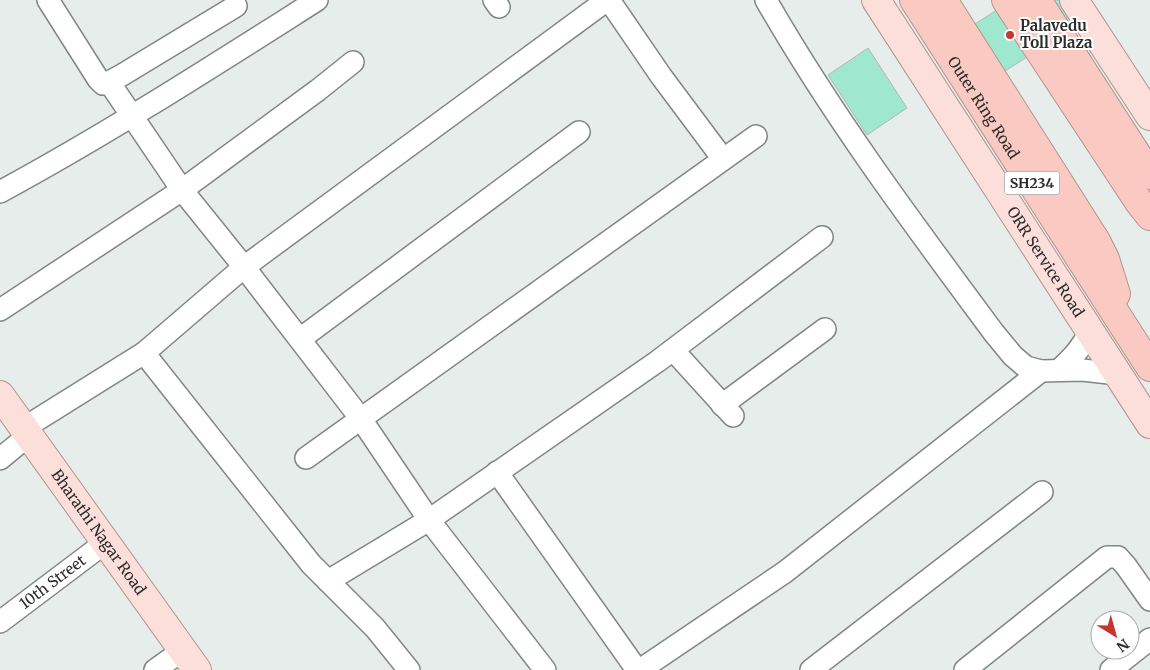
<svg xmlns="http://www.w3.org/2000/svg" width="1150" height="670" font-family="Merriweather,serif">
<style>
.building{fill:#9fe7cf;stroke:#b3b9b7}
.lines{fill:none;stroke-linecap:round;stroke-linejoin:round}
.minor-casing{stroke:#808684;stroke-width:24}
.major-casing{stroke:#b2938e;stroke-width:30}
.highway-casing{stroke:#b2938e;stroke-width:30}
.minor{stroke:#fff;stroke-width:21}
.major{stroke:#fcdfda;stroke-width:28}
.highway{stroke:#facac2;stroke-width:28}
.poi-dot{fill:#c4362e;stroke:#fff;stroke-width:2}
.labels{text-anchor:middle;stroke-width:4;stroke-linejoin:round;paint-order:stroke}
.shield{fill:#fff;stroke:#6b6c6b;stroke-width:1}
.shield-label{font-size:14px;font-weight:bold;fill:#2b2d2c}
.poi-label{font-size:15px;font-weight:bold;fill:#2b2d2c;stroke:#fff;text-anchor:start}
.street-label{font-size:15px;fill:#2b2d2c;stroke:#fff}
</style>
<rect width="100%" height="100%" fill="#e6edeb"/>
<!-- building -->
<g class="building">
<path d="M1012,0H1072L1085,20L966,96L935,50Z"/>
<path d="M868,48L907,108L867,135L828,75Z"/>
</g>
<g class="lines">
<defs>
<g id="minor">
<path d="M48,0L98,79L103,84L109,82L122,75L236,6"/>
<path d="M494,0L499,7"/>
<path d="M609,0L661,76L723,159"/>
<path d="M766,0C833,117 914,225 994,333L1013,356L1026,367L1041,371L1082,370L1118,374"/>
<path d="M109,82L182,190L244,267L361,419L429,520L545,670"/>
<path d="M0,192C109,133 213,66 317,0"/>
<path d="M0,310L182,190L318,90L353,62"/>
<path d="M300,339L579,132"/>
<path d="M673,350L733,416"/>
<path d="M144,353L244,267L607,0"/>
<path d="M1059,370C1072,358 1083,347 1090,330"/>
<path d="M722,405L825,329"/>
<path d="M24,428L144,353L311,564L375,628L409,670"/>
<path d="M306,458L756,136"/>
<path d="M0,459L29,435"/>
<path d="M497,472L637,670"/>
<path d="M328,581L429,520L658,361L822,237"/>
<path id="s1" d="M0,622L106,542"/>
<path d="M155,670L183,650"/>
<path d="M640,670L785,572L1041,371"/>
<path d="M811,670L1042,492"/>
<path d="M965,670L1107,557H1118L1126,566L1150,600"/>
<path d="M1111,670L1150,639"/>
</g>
<g id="major">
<path id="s2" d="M876,0L1150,424"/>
<path d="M1074,0L1150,116"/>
<path id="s3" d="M0,395L197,670"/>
</g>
<g id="highway">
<path id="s4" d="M914,0L1150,367"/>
<path d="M943,0L1096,241L1105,259L1116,294"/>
<path d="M1006,0L1139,202L1150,216"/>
<path d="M1037,0L1150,175"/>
</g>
</defs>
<!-- minor casing -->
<use href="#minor" class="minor-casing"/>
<!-- major casing -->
<use href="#major" class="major-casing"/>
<!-- highway casing -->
<use href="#highway" class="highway-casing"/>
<!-- minor -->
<use href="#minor" class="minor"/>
<!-- major -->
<use href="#major" class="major"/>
<!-- highway -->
<use href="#highway" class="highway"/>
</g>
<!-- markers -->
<circle class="poi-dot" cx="1010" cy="35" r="5"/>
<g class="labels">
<!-- shield labels -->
<rect class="shield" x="1004.5" y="171.5" width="55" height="23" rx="4"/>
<g class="shield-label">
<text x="1032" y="188">SH234</text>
</g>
<!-- poi labels -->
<g class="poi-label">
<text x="1020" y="31">Palavedu<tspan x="1020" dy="17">Toll Plaza</tspan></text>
</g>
<!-- street labels -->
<g class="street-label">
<text dy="5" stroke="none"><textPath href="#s4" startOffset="128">Outer Ring Road</textPath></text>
<text dy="5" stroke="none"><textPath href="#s2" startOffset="312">ORR Service Road</textPath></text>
<text dy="5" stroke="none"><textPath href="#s3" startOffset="169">Bharathi Nagar Road</textPath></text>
<text dy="5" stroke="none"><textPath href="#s1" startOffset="66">10th Street</textPath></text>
</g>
</g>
<!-- north arrow -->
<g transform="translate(1115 635) rotate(143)"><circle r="24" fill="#ffffff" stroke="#aaabab"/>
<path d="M0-4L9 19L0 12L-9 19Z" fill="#c4362e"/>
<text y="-8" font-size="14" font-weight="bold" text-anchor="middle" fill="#2b2d2c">N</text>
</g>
</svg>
